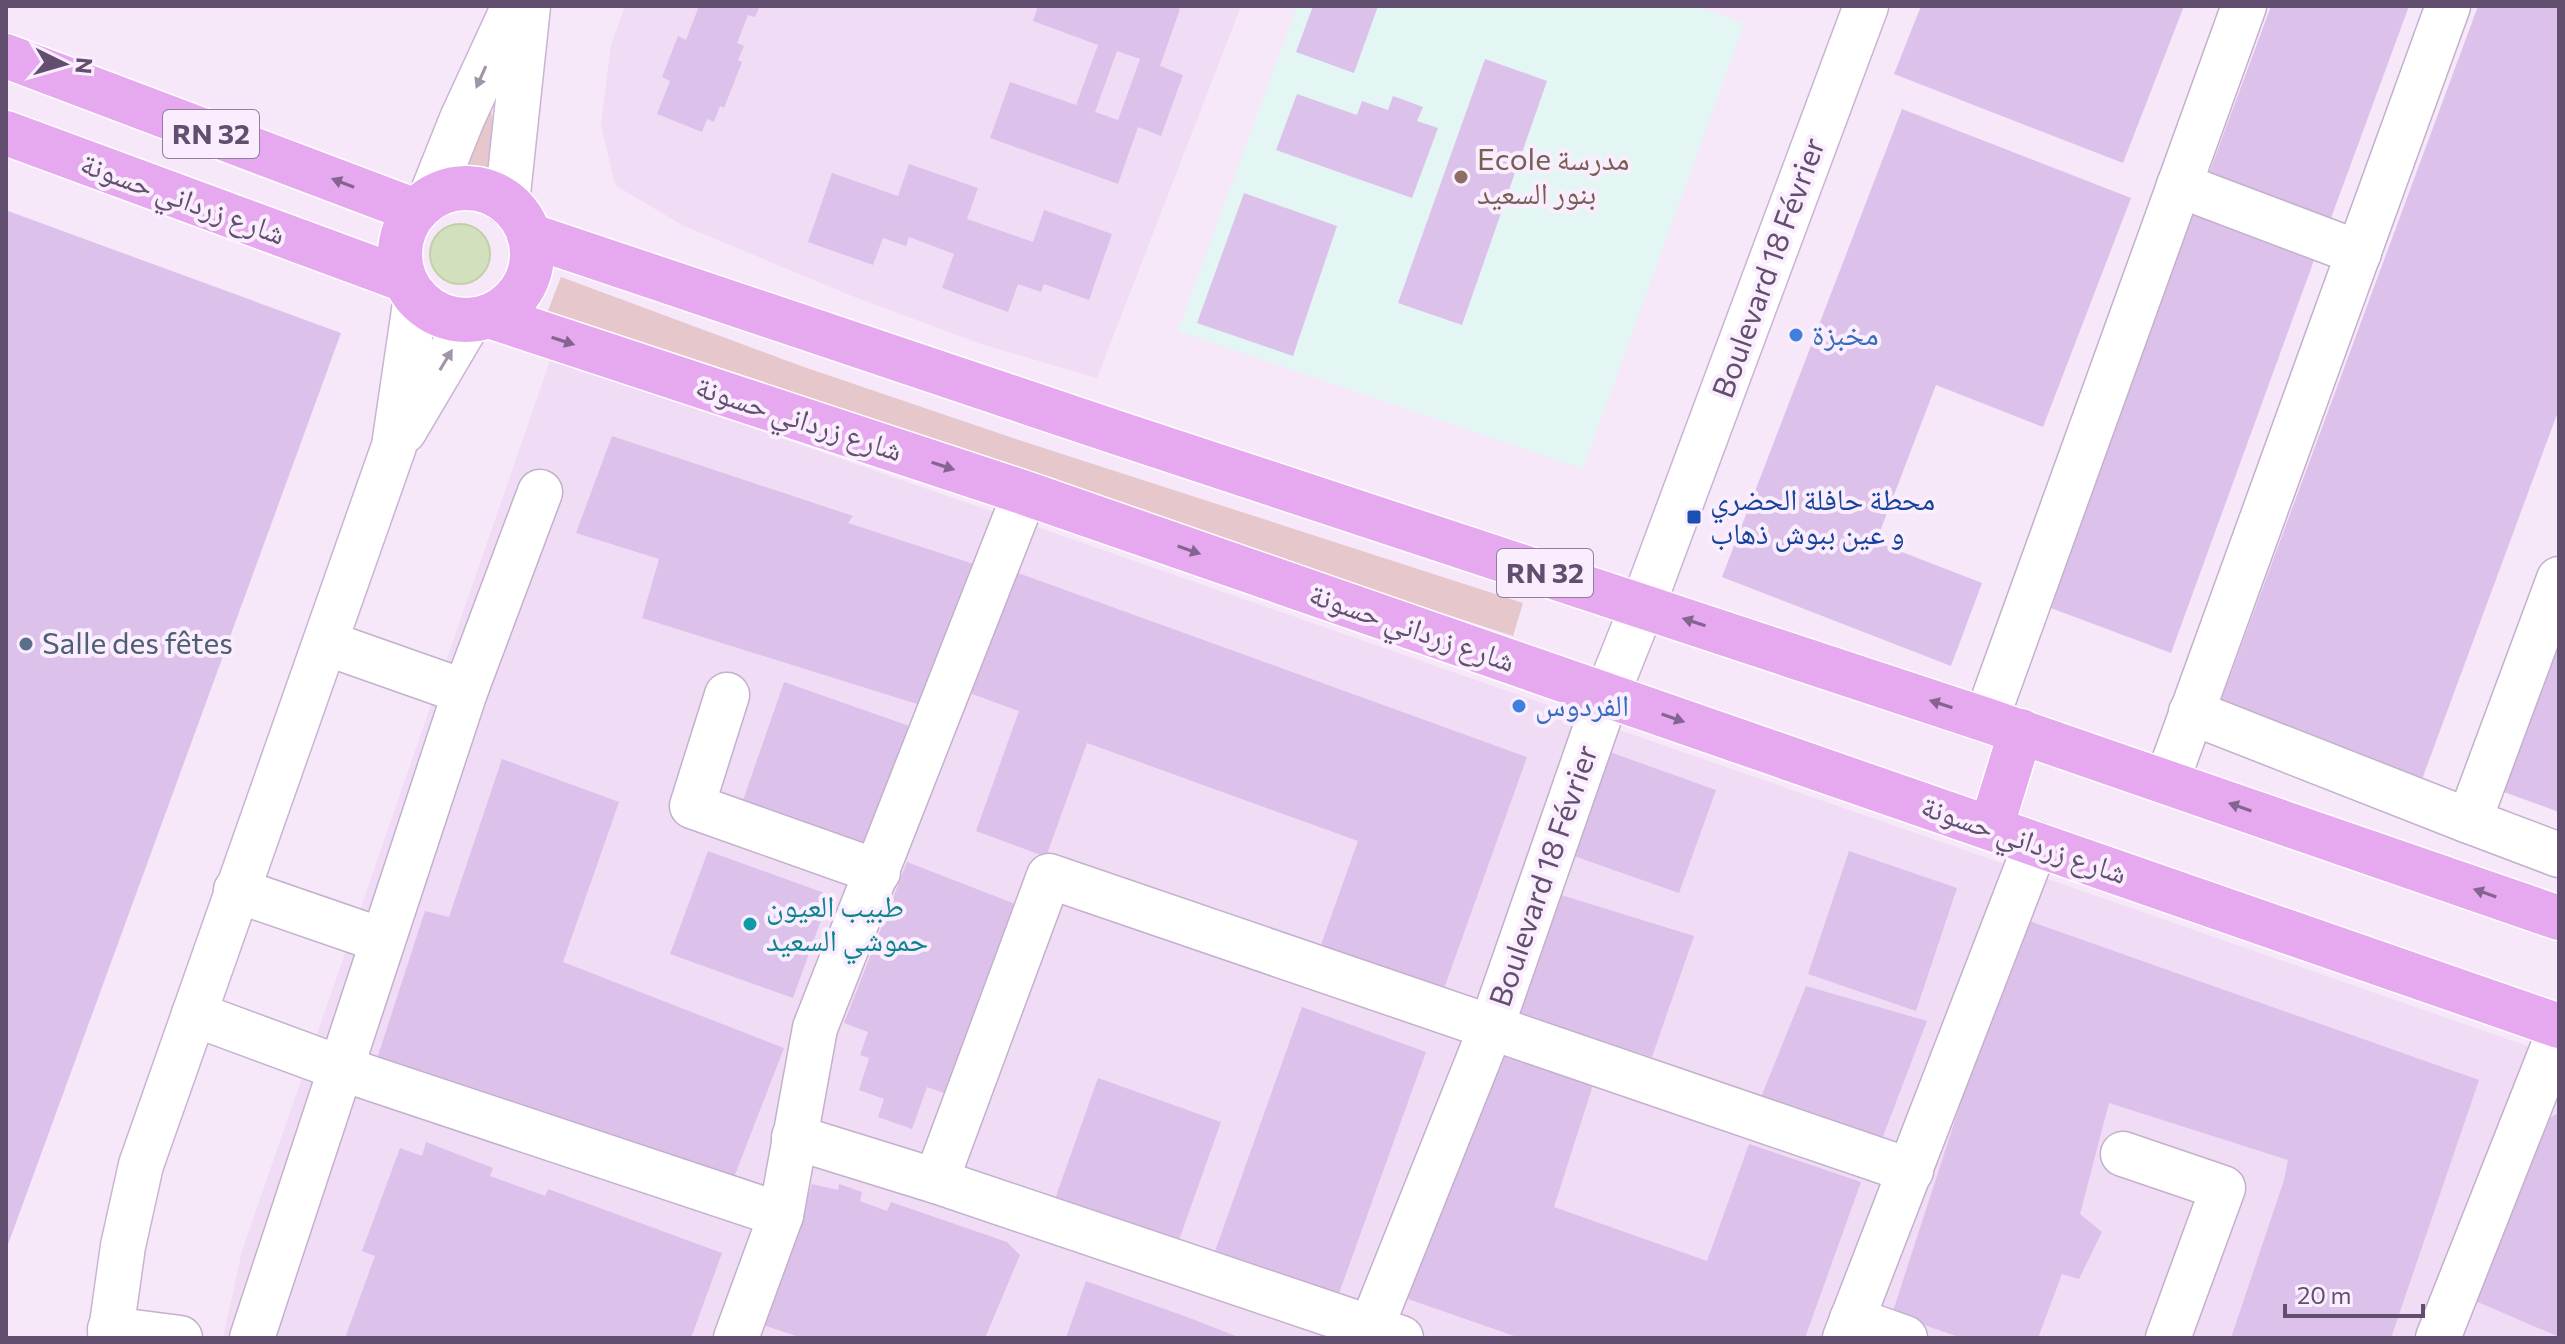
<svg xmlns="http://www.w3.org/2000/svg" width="2565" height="1344" font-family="Commissioner,'Noto Naskh Arabic',sans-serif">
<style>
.residential{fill:#f0dcf5}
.education{fill:#e4f6f3}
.green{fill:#e5c7cc}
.water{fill:#d3e0be;stroke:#c0d1a6;stroke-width:2}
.building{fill:#dcc2eb;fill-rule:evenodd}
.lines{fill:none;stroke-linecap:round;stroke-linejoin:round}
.minor-casing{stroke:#c3b1cc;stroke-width:47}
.secondary-casing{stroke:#c9b4d3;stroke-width:47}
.primary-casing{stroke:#fff;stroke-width:47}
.minor{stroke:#fff;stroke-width:44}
.secondary{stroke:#fff;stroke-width:44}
.primary{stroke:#e6a8ef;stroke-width:44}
.oneway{fill:#a195a9}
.oneway2{fill:#836590}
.education-dot{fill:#8d6e63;stroke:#faedfd;stroke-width:3}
.shop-dot{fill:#3f7fe0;stroke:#faedfd;stroke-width:3}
.transit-dot{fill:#1a4fb4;stroke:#faedfd;stroke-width:3}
.service-dot{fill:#5c6f8a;stroke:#faedfd;stroke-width:3}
.culture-dot{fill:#0f9aa8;stroke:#faedfd;stroke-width:3}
.labels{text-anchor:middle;stroke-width:8;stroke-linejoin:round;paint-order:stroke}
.shield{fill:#faedfd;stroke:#907e9a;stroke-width:2}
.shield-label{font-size:28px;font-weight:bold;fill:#624f70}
.education-label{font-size:30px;fill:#785e54;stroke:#faedfd;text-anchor:start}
.street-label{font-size:30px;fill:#624f70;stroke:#faedfd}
.shop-label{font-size:30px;fill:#366cbe;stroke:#faedfd;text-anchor:start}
.transit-label{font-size:30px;fill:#164399;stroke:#faedfd;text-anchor:start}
.service-label{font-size:30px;fill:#4e5e75;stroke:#faedfd;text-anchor:start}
.culture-label{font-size:30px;fill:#0d838f;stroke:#faedfd;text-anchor:start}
</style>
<rect width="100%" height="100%" fill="#f6e7f9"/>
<!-- residential -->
<g class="residential">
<path d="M625,6H1241L1097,378L981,344L852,296L682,225L615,185L601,124L611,45Z"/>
<path d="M551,358L2559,1057V1338H223L242,1251Z"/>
</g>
<!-- education -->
<path class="education" d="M1297,6H1697L1744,24L1583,469L1178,331Z"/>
<!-- green -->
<g class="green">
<path d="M491,104L496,171L458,162Z"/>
<path d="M561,277L801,366L1025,442L1523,603L1513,636L544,321Z"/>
</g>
<!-- water -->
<circle class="water" cx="460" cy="254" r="30"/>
<!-- building -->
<g class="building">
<path d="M699,6H760L755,17L748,15L737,43L744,46L738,60L742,62L724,108L720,106L714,122L707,119L702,132L657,114L670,81L662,77L678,36L686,40Z"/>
<path d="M1038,6H1172L1180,9L1160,66L1183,75L1161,136L1138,127L1118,184L990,138L1010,82L1076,105L1098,45L1033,21ZM1117,51L1140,59L1118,120L1095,112Z"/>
<path d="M1313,6H1378L1354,73L1296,52Z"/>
<path d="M1921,6H2184L2123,163L1894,74Z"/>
<path d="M2271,6H2409L2327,229L2205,184Z"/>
<path d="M2478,6H2559V409L2421,782L2219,706Z"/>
<path d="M1485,59L1547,81L1462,325L1398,303Z"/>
<path d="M1297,94L1357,115L1362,101L1388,110L1393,96L1423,107L1417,121L1438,128L1412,198L1276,150Z"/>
<path d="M1902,109L2131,198L2043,427L1936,385L1876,542L1982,583L1951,666L1722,577Z"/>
<path d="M909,164L978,188L967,219L1033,242L1044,210L1112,234L1089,300L1044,284L1041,292L1018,284L1008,312L942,288L954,254L909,237L906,246L883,238L873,265L808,242L832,173L898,196Z"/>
<path d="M1244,193L1337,226L1293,356L1197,323Z"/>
<path d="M2195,207L2317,252L2171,653L2048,607Z"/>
<path d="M8,211L341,333L6,1250V218Z"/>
<path d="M612,436L853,516L848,523L983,567L933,709L642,618L659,559L576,533Z"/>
<path d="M1007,569L1527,757L1441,997L1318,953L1358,841L1087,743L1046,857L976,831L1019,711L964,691Z"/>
<path d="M2559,633V812L2501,791Z"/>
<path d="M784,682L918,729L875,855L740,809Z"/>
<path d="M1607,751L1716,790L1679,893L1571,855Z"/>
<path d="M502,759L619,802L563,962L784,1048L728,1193L371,1077L425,911L449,917Z"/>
<path d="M708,851L830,895L793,998L670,954Z"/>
<path d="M1849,851L1957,888L1916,1011L1808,974Z"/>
<path d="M907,862L1031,910L961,1099L927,1087L912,1129L878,1117L884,1099L859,1090L869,1058L860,1055L868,1032L844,1023Z"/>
<path d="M1545,890L1694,936L1652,1057L1506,1010Z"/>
<path d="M2021,918L2479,1080L2391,1338H2231L2284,1180L2288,1160L2109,1103L2080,1214L2102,1232L2079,1279L2062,1274L2038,1338H1962L1892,1314Z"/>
<path d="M1806,986L1927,1021L1882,1139L1761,1097Z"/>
<path d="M1302,1007L1426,1052L1337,1299L1214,1254Z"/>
<path d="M1497,1053L1593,1085L1554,1207L1707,1261L1749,1144L1861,1182L1805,1338H1520L1408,1299L1449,1172Z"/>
<path d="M1098,1078L1221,1122L1178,1243L1055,1199Z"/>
<path d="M2559,1113V1337L2473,1300L2543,1121Z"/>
<path d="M426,1142L493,1168L490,1176L545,1196L548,1189L722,1253L691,1338H345L375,1256L362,1251L400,1148L422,1156Z"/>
<path d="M812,1184L838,1190L839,1184L862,1192L860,1201L887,1211L891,1202L1007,1242L1020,1255L985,1338H802L763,1325Z"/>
<path d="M1086,1281L1187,1317L1241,1338H1066Z"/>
</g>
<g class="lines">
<defs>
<g id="minor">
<path d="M2179,185L2359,253"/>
<path d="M2559,579L2469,821L2559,855"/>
<path d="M326,643L465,692"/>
<path d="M727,695L692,806L878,872"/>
<path d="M2191,712L2469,821"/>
<path d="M1986,720L2244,6"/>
<path d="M2167,781L2448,6"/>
<path d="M236,890L381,940"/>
<path d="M194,1014L340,1068L781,1215"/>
<path d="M794,1137L936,1181L1401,1338"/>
<path d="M2123,1154L2223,1188L2168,1338"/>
<path d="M936,1181L1049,876L1911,1171"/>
<path d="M1852,1319L1905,1338"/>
<path d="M110,1329L180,1338"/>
<path d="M252,1338L465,692L540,492"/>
<path d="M736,1338L781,1215L815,1028L1025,493"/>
<path d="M1367,1338L1491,1028L1607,695"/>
<path d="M1845,1338L2036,844"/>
<path d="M2438,1338L2559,1032"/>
</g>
<g id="secondary">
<path d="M430,199L462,119L514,6"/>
<path d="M507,203L528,6"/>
<path d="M404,431L469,321"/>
<path d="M1607,695L1643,605L1866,6"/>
<path d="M110,1338L123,1246L141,1165L394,446L416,297"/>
</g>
<g id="primary">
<path d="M6,56L416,211"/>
<path d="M6,133L405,280"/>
<circle cx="466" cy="254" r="66"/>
<path d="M529,235L1124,435L1986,720L2559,918"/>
<path d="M489,316L1025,493L2559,1026"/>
<path d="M1991,828L2021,731"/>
</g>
</defs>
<!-- minor casing -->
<use href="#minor" class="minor-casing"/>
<!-- secondary casing -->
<use href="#secondary" class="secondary-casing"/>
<!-- primary casing -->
<use href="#primary" class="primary-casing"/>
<!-- minor -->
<use href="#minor" class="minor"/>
<!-- secondary -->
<use href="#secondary" class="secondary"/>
<!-- primary -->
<use href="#primary" class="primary"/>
</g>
<!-- one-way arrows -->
<defs><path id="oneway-solid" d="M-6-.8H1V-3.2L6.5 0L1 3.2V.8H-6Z" transform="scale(2)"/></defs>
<g class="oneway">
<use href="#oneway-solid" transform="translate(481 77) rotate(114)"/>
<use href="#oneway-solid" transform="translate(446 360) rotate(-59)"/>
</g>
<g class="oneway2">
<use href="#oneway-solid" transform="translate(343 183) rotate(-159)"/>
<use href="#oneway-solid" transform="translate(563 341) rotate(18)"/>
<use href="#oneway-solid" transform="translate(943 466) rotate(18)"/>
<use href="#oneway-solid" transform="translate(1189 550) rotate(19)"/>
<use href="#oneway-solid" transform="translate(1694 622) rotate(-162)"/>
<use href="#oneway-solid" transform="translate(1941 704) rotate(-162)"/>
<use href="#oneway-solid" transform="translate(1673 718) rotate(19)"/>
<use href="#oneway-solid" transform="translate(2240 807) rotate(-161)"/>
<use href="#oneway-solid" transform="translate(2485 893) rotate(-161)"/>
</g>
<!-- markers -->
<circle class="education-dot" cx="1461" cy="177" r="8"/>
<g class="shop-dot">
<circle cx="1796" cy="335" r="8"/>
<circle cx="1519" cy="706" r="8"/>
</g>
<rect class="transit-dot" x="1686" y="509" width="16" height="16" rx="4"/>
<circle class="service-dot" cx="26" cy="644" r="8"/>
<circle class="culture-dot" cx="750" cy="924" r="8"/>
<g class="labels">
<!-- shield labels -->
<g class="shield">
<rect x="163" y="110" width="96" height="48" rx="6"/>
<rect x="1497" y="549" width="96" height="48" rx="6"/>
</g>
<g class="shield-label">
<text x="211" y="144">RN 32</text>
<text x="1545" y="583">RN 32</text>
</g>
<!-- education labels -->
<g class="education-label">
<text x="1477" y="170">Ecole مدرسة<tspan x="1477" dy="34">بنور السعيد</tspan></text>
</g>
<!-- street labels -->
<g class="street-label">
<text transform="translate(183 199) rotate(20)" y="10">شارع زرداني حسونة</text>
<text transform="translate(1769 268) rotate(-70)" y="10">Boulevard 18 Février</text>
<text transform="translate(799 419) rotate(18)" y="10">شارع زرداني حسونة</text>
<text transform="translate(1412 628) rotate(19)" y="10">شارع زرداني حسونة</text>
<text transform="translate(2024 840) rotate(19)" y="10">شارع زرداني حسونة</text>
<text transform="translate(1544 876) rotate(-71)" y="10">Boulevard 18 Février</text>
</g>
<!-- shop labels -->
<g class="shop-label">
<text x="1812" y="345">مخبزة</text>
<text x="1535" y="716">الفردوس</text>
</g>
<!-- transit labels -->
<g class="transit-label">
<text x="1710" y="510">محطة حافلة الحضري<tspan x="1710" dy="34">و عين ببوش ذهاب</tspan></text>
</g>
<!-- service labels -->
<g class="service-label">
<text x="42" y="654">Salle des fêtes</text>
</g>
<!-- culture labels -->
<g class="culture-label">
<text x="766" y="917">طبيب العيون<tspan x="766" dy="34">حموشي السعيد</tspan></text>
</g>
</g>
<!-- border -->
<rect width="2565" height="1344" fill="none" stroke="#624f70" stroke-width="16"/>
<!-- north arrow -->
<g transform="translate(64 64) rotate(95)" stroke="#faedfd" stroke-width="6" paint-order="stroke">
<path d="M0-6L14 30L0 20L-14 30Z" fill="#624f70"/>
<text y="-12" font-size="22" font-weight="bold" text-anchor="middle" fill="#624f70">N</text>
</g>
<!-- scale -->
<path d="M2285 1304v12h138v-12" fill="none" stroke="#624f70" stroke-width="4"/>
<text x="2297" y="1304" font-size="24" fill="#624f70" stroke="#faedfd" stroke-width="6" paint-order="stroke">20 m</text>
</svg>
